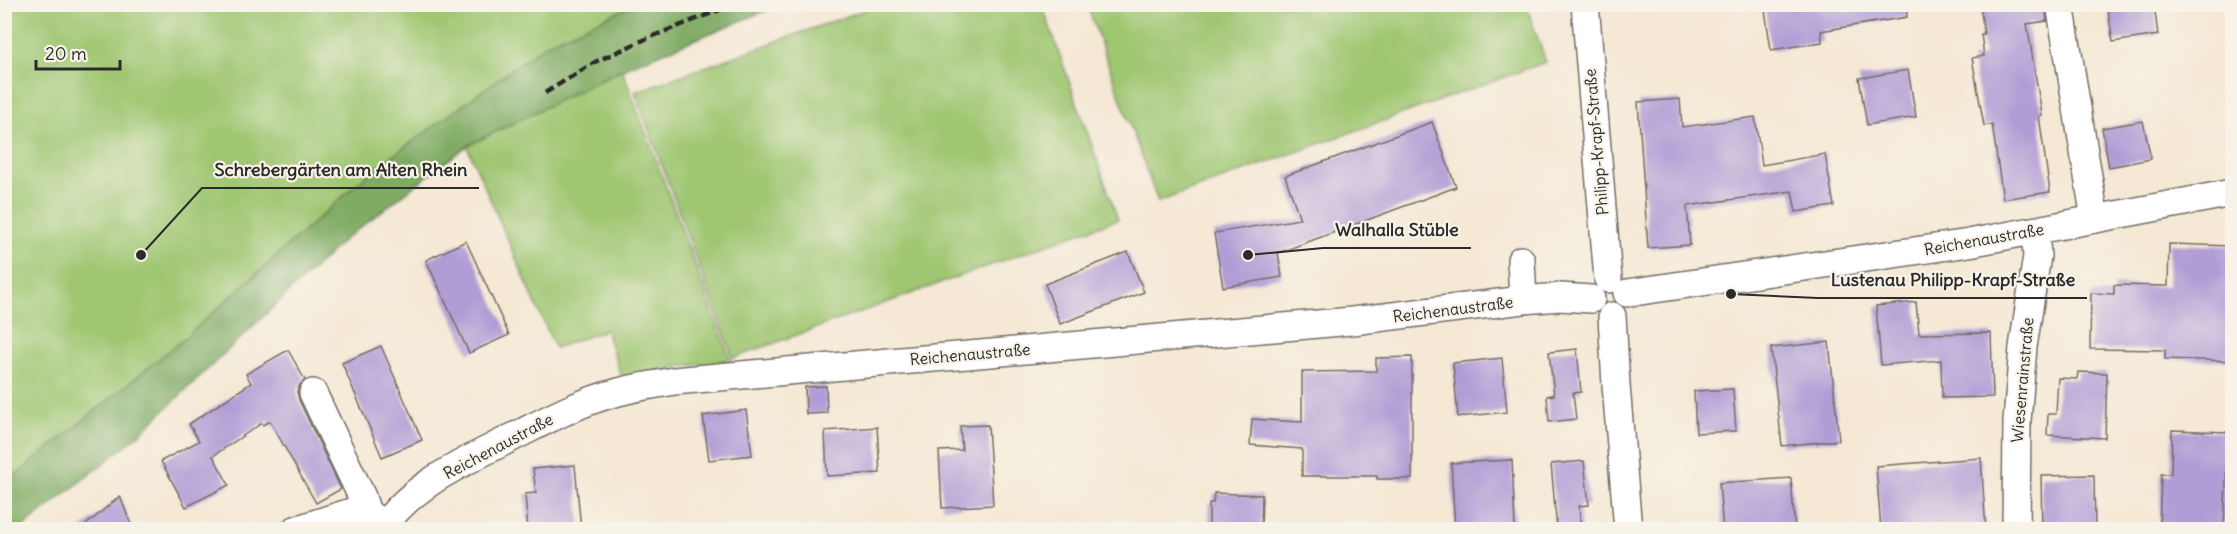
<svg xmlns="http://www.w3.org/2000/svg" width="2237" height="534" font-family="Delius,sans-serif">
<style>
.green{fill:#9fc671;stroke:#65784e;stroke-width:1.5}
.forest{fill:#7fab63;stroke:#556b47;stroke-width:1.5}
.building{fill:#b19dd5}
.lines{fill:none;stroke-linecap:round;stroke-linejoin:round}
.minor-casing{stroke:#726d66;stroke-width:30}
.minor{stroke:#fff;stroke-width:27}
.rail{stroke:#2b2b2b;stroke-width:4.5;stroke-dasharray:9 4.5;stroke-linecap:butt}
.labels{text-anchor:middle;stroke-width:4.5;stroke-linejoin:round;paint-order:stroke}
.street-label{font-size:16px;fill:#2b2b2b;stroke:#f7f3e8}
.leader{fill:none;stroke:#2b2b2b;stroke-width:2}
.callout-dot{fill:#2b2b2b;stroke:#f7f3e8;stroke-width:2}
.callout-label{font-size:18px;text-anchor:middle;font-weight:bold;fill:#2b2b2b;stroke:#f7f3e8;stroke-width:4.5;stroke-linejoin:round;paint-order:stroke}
</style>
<rect width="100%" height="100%" fill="#f7f3e8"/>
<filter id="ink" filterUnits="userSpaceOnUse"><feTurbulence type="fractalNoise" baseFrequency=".0167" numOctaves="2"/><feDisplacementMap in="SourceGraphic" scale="12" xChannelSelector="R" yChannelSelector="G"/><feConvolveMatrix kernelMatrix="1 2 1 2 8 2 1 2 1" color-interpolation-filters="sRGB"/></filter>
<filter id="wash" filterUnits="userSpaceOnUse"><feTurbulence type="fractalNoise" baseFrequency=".008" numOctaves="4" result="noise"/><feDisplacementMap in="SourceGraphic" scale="24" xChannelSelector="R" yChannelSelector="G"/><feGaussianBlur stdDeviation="1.35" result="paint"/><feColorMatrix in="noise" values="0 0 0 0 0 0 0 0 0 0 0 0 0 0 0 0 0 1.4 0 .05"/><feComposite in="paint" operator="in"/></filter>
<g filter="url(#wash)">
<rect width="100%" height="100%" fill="#f5e8d4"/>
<!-- green -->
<g class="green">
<path d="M881,4L1042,5L1118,219L733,358L635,92Z"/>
<path d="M5,5H634L548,43L368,174L186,337L5,484Z"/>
<path d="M1087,5H1526L1546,62L1158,202Z"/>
<path d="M622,69L731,361L678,367L623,381L606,330L555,348L467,146Z"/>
</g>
<!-- forest -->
<path class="forest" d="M634,5H780L622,69L467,146L345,239L134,439L21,529H5V484L186,337L368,174L548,43Z"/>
<g id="blocks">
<!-- building -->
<g class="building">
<path d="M1764,4H1906L1907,17L1821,31L1822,42L1771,50Z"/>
<path d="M1980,4H2045L2047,21L2027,24L2042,115L2039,116L2050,192L2003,199L1992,124L1984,126L1972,58L1984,56L1981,34H1984Z"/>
<path d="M2107,4H2154L2158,35L2113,42Z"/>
<path d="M1908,70L1916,117L1867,125L1859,78Z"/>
<path d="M1680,99L1682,127L1755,117L1762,165L1825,154L1834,206L1796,212L1792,191L1687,206L1690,245L1648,248L1638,102Z"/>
<path d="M2143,121L2151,159L2109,167L2102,128Z"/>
<path d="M1432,122L1456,187L1278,253L1282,277L1223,287L1214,233L1300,219L1285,176Z"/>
<path d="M466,241L509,335L469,353L426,260Z"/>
<path d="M2169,244L2232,246L2230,361L2165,359V350L2090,349L2091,293L2114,294V285L2168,286Z"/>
<path d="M1128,252L1144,292L1060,324L1045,284Z"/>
<path d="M1916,302L1919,334L1991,333L1993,397L1942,398L1941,360L1881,365L1876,306Z"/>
<path d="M1829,342L1839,440L1782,446L1771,348Z"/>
<path d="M381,346L422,440L382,457L342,363Z"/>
<path d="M1577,349L1581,392L1573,393L1576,419L1549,422L1547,396L1554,395L1549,352Z"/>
<path d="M288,350L305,380L300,385L297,391L299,400L341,489L316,503L270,421L263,425L262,423L213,456L229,485L186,507L161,461L199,441L189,424L251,383L246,374Z"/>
<path d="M1412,357V479H1377V476H1302V449L1250,445L1252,419L1302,422V372L1376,371V358Z"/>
<path d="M1502,358L1507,412L1458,417L1453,363Z"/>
<path d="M2078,372L2107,373L2105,438L2047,435L2048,414H2056L2058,378L2077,379Z"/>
<path d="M826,386L827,413L806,414L805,387Z"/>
<path d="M1733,389L1736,431L1696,433L1694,391Z"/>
<path d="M746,410L752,455L709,460L703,416Z"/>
<path d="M988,425L993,505L942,508L939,451L962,450L960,426Z"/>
<path d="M877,427L880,473L827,476L825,431Z"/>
<path d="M2172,430L2228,432L2224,530H2159L2161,474H2171Z"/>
<path d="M1981,458L1986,530H1881L1876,466Z"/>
<path d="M1512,460L1515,528L1455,530L1451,463Z"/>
<path d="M1584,461L1589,505L1579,506L1581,530H1557L1551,464Z"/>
<path d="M575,465L581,530H528L525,494L536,493L533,469Z"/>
<path d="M2094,475L2095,530H2042L2041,476Z"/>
<path d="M1791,478L1795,530H1723L1719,483Z"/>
<path d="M1214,493L1262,495L1261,530H1209V503H1213Z"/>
<path d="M120,496L133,530H80Z"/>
</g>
</g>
</g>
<g filter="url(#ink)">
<use href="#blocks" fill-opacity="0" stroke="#726d66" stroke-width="1.5"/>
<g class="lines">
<defs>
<g id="minor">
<path d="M1585,4L1608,279"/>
<path d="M2060,4L2095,219"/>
<path d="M1521,260L1523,300"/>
<path d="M1627,293L1969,243L2232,193"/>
<path d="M1612,316L1616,385L1628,530"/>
<path d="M313,393L362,497L367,513"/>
<path d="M295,530L354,511L367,513L381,522"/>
<path d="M381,530C412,483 467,461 515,436C547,420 580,402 615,393C634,387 654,385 674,381L1352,321L1523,300L1560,297L1591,299"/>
<path d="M2016,530L2017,421L2023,347L2037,256L2035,231"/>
</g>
</defs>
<!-- minor casing -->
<use href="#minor" class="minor-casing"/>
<!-- minor -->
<use href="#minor" class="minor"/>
<!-- rail -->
<path class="rail" d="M545,93L595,62L648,38L735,4"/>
</g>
</g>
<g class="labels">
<!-- street labels -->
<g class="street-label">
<text transform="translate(1596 142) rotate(-95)" y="6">Philipp-Krapf-Straße</text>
<text transform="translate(1984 239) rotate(-10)" y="6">Reichenaustraße</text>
<text transform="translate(1453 309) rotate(-7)" y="6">Reichenaustraße</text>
<text transform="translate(970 354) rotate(-5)" y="6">Reichenaustraße</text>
<text transform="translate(2022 380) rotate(-85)" y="6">Wiesenrainstraße</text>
<text transform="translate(498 446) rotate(-28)" y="6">Reichenaustraße</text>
</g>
</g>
<!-- callouts -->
<path class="leader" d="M141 255L202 188H479M1248 255L1323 248H1471M1731 294L1818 298H2087"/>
<g class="callout-dot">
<circle cx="141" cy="255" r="6"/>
<circle cx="1248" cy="255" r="6"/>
<circle cx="1731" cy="294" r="6"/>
</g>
<g class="callout-label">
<text x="341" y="176">Schrebergärten am Alten Rhein</text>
<text x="1397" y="236">Walhalla Stüble</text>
<text x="1953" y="286">Lustenau Philipp-Krapf-Straße</text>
</g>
<!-- margin -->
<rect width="2237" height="534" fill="none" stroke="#f7f3e8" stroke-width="24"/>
<!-- scale -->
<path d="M36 60v9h84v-9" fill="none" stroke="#2b2b2b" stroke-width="3"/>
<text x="45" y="60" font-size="18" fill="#2b2b2b" stroke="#f7f3e8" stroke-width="4.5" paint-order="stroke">20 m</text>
</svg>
